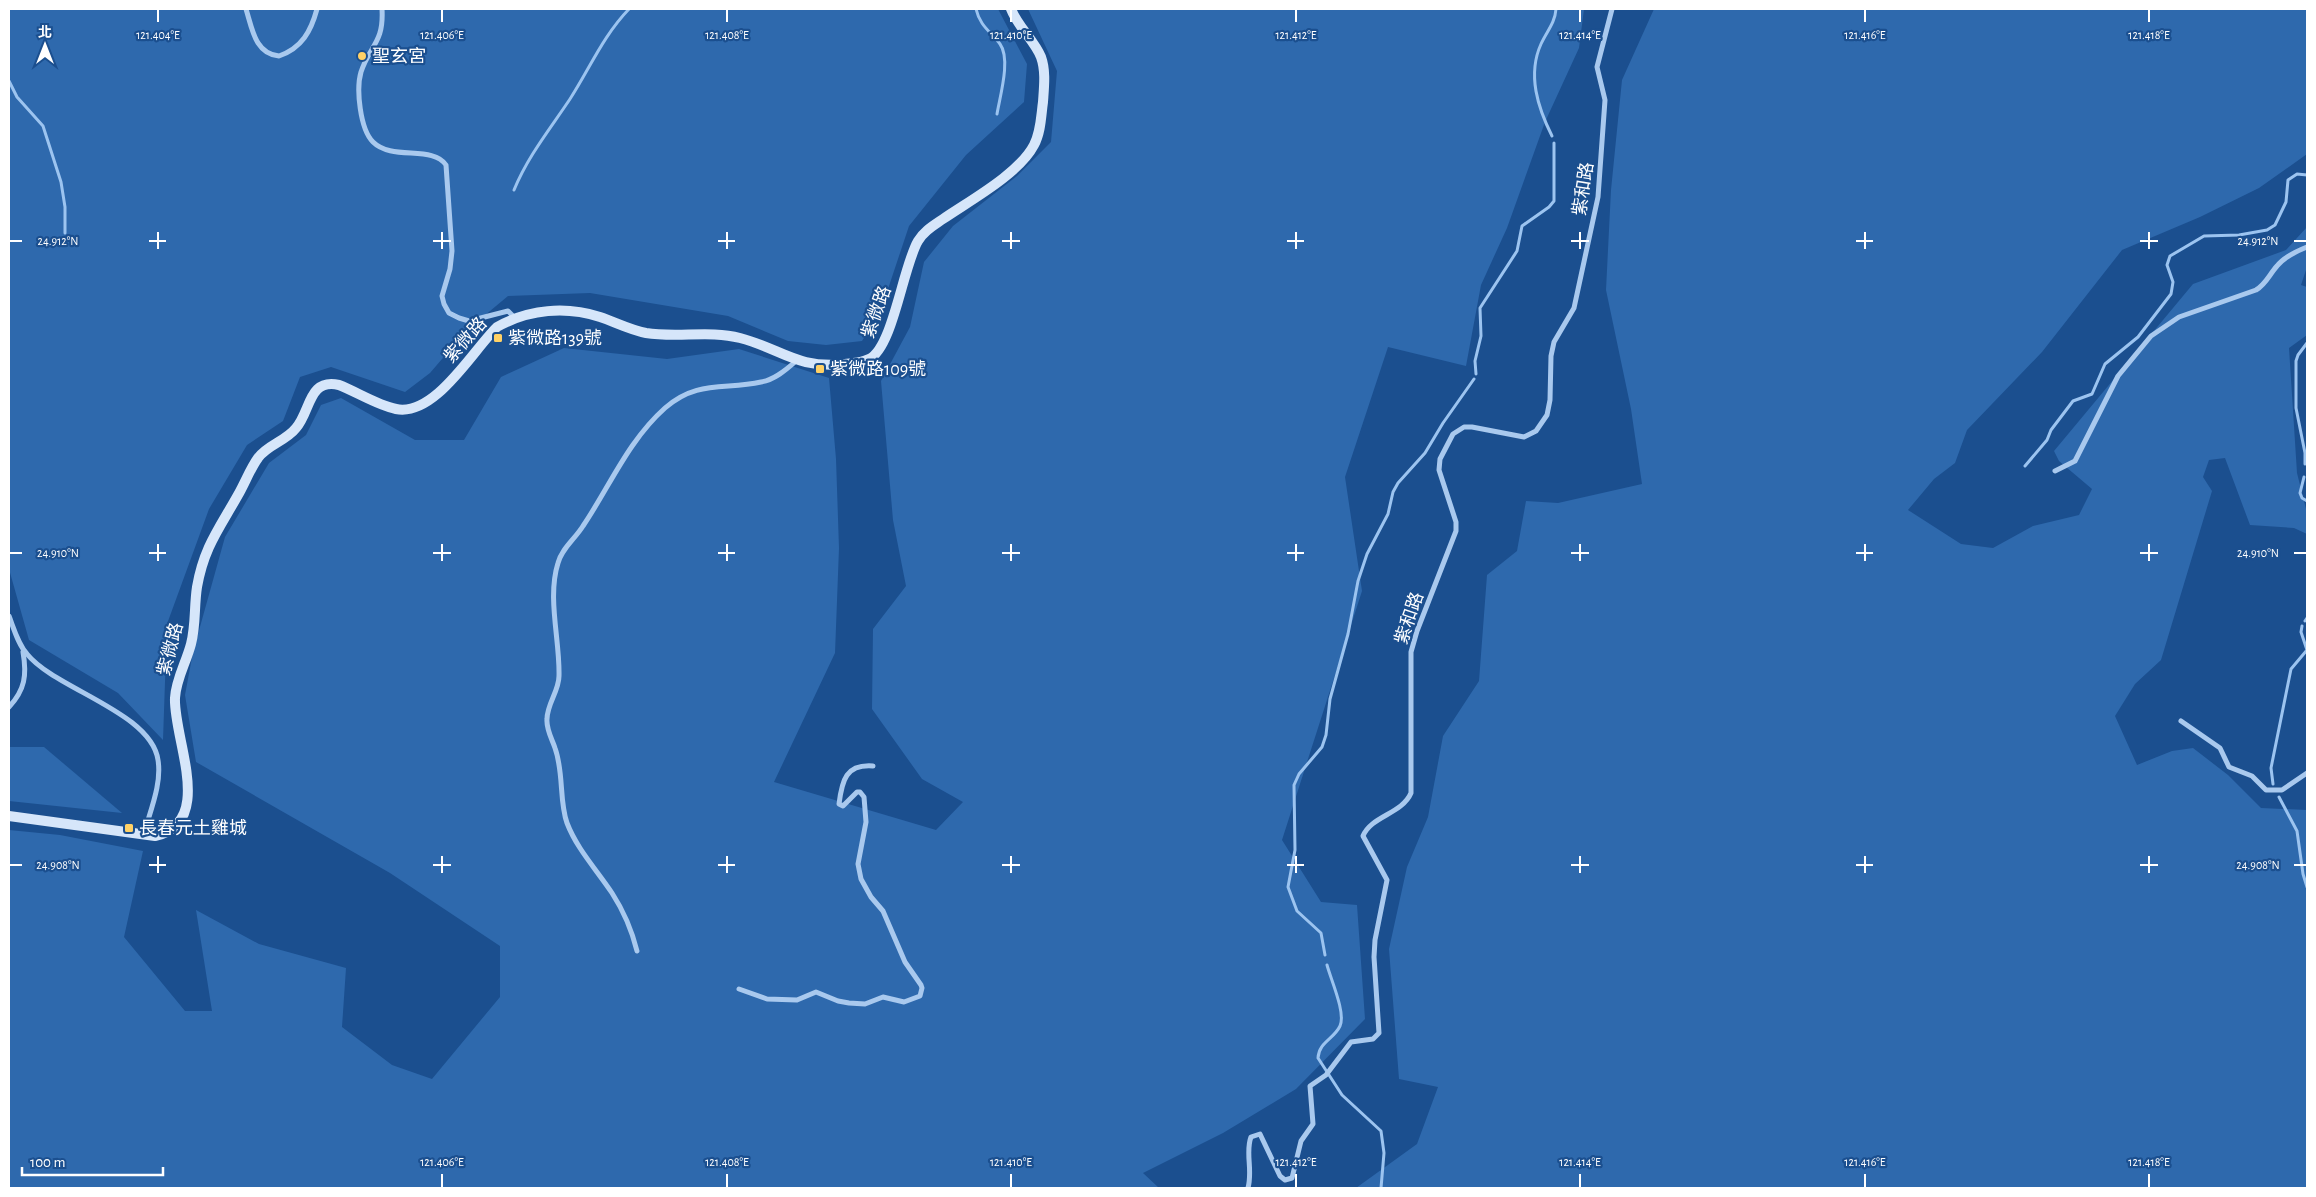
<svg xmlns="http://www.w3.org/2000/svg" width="2316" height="1197" font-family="'Alegreya Sans','Noto Sans TC',sans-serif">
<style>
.green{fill:#2e69ad}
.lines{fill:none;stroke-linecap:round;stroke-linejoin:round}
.stream{stroke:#9cc4f0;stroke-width:3}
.street{stroke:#a9c9ee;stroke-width:5}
.secondary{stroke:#d6e6fa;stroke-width:10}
.ticks{fill:none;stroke:#fff;stroke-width:2}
.poi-dot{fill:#ffd166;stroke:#1b4f8f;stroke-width:2}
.labels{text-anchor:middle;stroke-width:4.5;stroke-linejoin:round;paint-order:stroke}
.poi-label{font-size:18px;fill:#fff;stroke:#1b4f8f;text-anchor:start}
.street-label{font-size:18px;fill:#fff;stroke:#1b4f8f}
.ticks-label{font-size:12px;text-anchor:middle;fill:#fff;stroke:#1b4f8f;stroke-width:4.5;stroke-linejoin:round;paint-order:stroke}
</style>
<rect width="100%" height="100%" fill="#1b4f8f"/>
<!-- green -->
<g class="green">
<path d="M9,9H998L1027,64L1024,102L966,155L909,226L881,310L862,341L826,345L788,341L728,316L590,293L508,296L466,331L430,373L405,392L331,367L300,377L283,421L247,445L209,509L167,624L163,740L118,693L29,640L9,569Z"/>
<path d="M1028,9H1584L1579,48L1545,122L1507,228L1481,285L1466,366L1388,347L1345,477L1362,591L1282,840L1321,902L1357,905L1365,1019L1296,1089L1223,1133L1143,1173L1159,1188H9V830L60,835L143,851L124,937L185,1011H212L196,910L259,944L346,968L342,1027L392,1065L432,1079L500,997V946L390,873L196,762L185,695L193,652L225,537L269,463L306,435L321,405L341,398L415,440H464L501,377L564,348L667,359L739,349L829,378L836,459L839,548L835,653L774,782L936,830L963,802L922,779L872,709L873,629L906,586L893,520L881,381L910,327L924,262L953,226L1017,176L1051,142L1057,71Z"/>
<path d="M1654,9H2307V154L2259,188L2200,217L2122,250L2042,352L1967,430L1955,463L1934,479L1908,510L1961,544L1993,548L2033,526L2079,515L2092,489L2059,461L2054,451L2193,284L2286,250L2307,227V267L2301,285L2307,287V335L2289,348L2297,473L2307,513V534L2294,528L2250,525L2225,458L2209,460L2203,477L2212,491L2161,660L2135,684L2115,716L2137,765L2172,751L2193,748L2228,775L2261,808L2307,810V1188H1356L1417,1144L1438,1087L1399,1079L1389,949L1407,867L1428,817L1443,736L1479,681L1487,575L1517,551L1526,501L1558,503L1642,484L1631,409L1606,290L1611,190L1622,80Z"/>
<path d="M9,747H44L122,813L9,801Z"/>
</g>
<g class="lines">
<!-- stream -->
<g class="stream">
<path d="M976,9C980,26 990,31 1000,44C1011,59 1000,96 997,114"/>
<path d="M9,81L17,97L43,126L61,182L65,207V233"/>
<path d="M1552,136C1538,108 1527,75 1541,44C1547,31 1555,23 1556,9"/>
<path d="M514,190C528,156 550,129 570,99C590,68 603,36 629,9"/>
<path d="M1476,374L1475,361L1481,336L1480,308L1517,251L1522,226L1549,207L1554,201V143"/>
<path d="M2305,464V453L2296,408V361L2298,355L2307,343"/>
<path d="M2025,466L2047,440L2051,430L2073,401L2092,394L2105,364L2138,337L2171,294L2173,282L2167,265L2170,256L2204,236L2239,235L2267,230L2275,225L2286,202L2288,180L2297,174L2307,175"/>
<path d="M2304,477L2300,493L2302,498L2307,501"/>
<path d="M2305,621L2307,618"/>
<path d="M2273,784L2271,768L2291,669L2307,650L2301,632L2302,626"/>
<path d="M2279,797L2297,831L2303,874L2307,887"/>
<path d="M1325,955L1321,933L1297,911L1288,887L1295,850L1294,785L1299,774L1322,747L1326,735L1330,699L1348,634L1358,581L1367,554L1388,514L1393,492L1398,483L1425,453L1443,423L1474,379"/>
<path d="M1327,965C1331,980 1346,1013 1340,1026C1334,1039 1319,1042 1318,1058L1342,1095L1381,1131L1384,1153L1381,1188"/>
</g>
<!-- street -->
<g class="street">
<path d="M246,9C252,28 255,54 279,56C302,48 311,31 317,9"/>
<path d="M382,9C384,43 370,45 361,72C356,89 360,129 373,142C392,161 433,145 446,165L452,251L450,269L442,296L444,304L449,313L459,318L469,321L508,311L515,318"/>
<path d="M2055,471L2075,461L2118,376L2151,336L2179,317L2256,290C2266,284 2269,275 2277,266C2284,257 2297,251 2307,247"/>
<path d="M9,616C14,629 18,644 27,654C55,689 151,712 158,760C162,784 150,811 144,834"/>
<path d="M9,707C25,690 27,675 23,652"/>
<path d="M2181,721L2220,748L2229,767L2252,776L2266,790H2282L2307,773"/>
<path d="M637,951C632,931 623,910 612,893C596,869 577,849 567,823C559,801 564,773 555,748C552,739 546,729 547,719C547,704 559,691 559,676C560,640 547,598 558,563C562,548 575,539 583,526C610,486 628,441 665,408C697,380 724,390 761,382C774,380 786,370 796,361"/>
<path d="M739,989L767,999L797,1000L816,992L838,1001L849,1003L865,1004L883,997L904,1002L920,996L922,988L921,985L905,962L883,911L871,897L861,879L858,864L866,822L864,797L860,792H857L843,806L839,804C842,780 846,764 873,766"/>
<path d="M1248,1188C1253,1170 1245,1152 1251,1137L1260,1134L1280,1176L1285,1180L1292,1178L1301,1141L1313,1124L1310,1086L1326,1075L1351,1042L1373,1039L1379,1033L1374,957L1375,940L1387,880L1363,836C1371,816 1402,814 1411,793V652L1417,631L1456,531V522L1439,470L1440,459L1453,434L1464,427H1472L1524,437L1536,431L1547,415L1550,400L1551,356L1554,342L1574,308L1598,197L1605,100L1597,67L1612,9"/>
</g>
<!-- secondary -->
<path class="secondary" d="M9,816L155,836C216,823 173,738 175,698C176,679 186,663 191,644C196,625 194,606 197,587C204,547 219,529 238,495C245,483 250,469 258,458C267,445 286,441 296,428C311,411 308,378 339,385C357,392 377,405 396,409C435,417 473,350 497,327C529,309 566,306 600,317C615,322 630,330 646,333C677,338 710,330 740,338C782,349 796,369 845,364C853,363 861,363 869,359C893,348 903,266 918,241C924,231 933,226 943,219C969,201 1019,174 1034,145C1041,132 1041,116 1043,102C1044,87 1046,71 1041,57C1034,40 1018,27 1011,9"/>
</g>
<!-- ticks -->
<path class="ticks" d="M158,10V22M442,10V22M727,10V22M1011,10V22M1296,10V22M1580,10V22M1865,10V22M2149,10V22M158,232V249M442,232V249M727,232V249M1011,232V249M1296,232V249M1580,232V249M1865,232V249M2149,232V249M10,241H22M149,241H166M433,241H451M718,241H735M1002,241H1020M1287,241H1304M1571,241H1589M1856,241H1873M2140,241H2158M2294,241H2306M158,544V561M442,544V561M727,544V561M1011,544V561M1296,544V561M1580,544V561M1865,544V561M2149,544V561M10,553H22M149,553H166M433,553H451M718,553H735M1002,553H1020M1287,553H1304M1571,553H1589M1856,553H1873M2140,553H2158M2294,553H2306M158,856V873M442,856V873M727,856V873M1011,856V873M1296,856V873M1580,856V873M1865,856V873M2149,856V873M10,865H22M149,865H166M433,865H451M718,865H735M1002,865H1020M1287,865H1304M1571,865H1589M1856,865H1873M2140,865H2158M2294,865H2306M442,1174V1187M727,1174V1187M1011,1174V1187M1296,1174V1187M1580,1174V1187M1865,1174V1187M2149,1174V1187"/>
<!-- markers -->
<g class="poi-dot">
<circle cx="362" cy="56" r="5"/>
<rect x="493" y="333" width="10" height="10" rx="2.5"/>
<rect x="815" y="364" width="10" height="10" rx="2.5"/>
<rect x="124" y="823" width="10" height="10" rx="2.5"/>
</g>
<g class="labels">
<!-- poi labels -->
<g class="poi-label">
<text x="372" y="62">聖玄宮</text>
<text x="508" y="344">紫微路139號</text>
<text x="830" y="375">紫微路109號</text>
<text x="139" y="834">長春元土雞城</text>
</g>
<!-- street labels -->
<g class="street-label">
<text transform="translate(1583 189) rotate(-81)" y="6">紫和路</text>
<text transform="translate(876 312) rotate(-70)" y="6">紫微路</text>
<text transform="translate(465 340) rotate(-48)" y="6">紫微路</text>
<text transform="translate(1409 618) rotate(-71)" y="6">紫和路</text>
<text transform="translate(170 649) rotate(-75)" y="6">紫微路</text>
</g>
</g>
<g class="ticks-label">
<text x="158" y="39">121.404°E</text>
<text x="442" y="39">121.406°E</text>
<text x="727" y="39">121.408°E</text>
<text x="1011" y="39">121.410°E</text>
<text x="1296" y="39">121.412°E</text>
<text x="1580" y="39">121.414°E</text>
<text x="1865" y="39">121.416°E</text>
<text x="2149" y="39">121.418°E</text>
<text x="58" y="245">24.912°N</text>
<text x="2258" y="245">24.912°N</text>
<text x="58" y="557">24.910°N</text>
<text x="2258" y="557">24.910°N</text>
<text x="58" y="869">24.908°N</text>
<text x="2258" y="869">24.908°N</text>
<text x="442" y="1166">121.406°E</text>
<text x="727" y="1166">121.408°E</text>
<text x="1011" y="1166">121.410°E</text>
<text x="1296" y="1166">121.412°E</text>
<text x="1580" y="1166">121.414°E</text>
<text x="1865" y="1166">121.416°E</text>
<text x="2149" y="1166">121.418°E</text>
</g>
<!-- border -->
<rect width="2316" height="1197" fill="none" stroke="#ffffff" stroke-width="20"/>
<!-- north arrow -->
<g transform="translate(45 45)" stroke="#1b4f8f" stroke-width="4" paint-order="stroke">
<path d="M0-4L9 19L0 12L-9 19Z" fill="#ffffff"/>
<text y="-8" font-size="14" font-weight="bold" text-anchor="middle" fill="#ffffff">北</text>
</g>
<!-- scale -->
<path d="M22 1167v8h141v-8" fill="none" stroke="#ffffff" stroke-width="2.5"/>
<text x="30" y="1167" font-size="15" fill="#ffffff" stroke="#1b4f8f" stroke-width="4" paint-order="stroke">100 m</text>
</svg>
